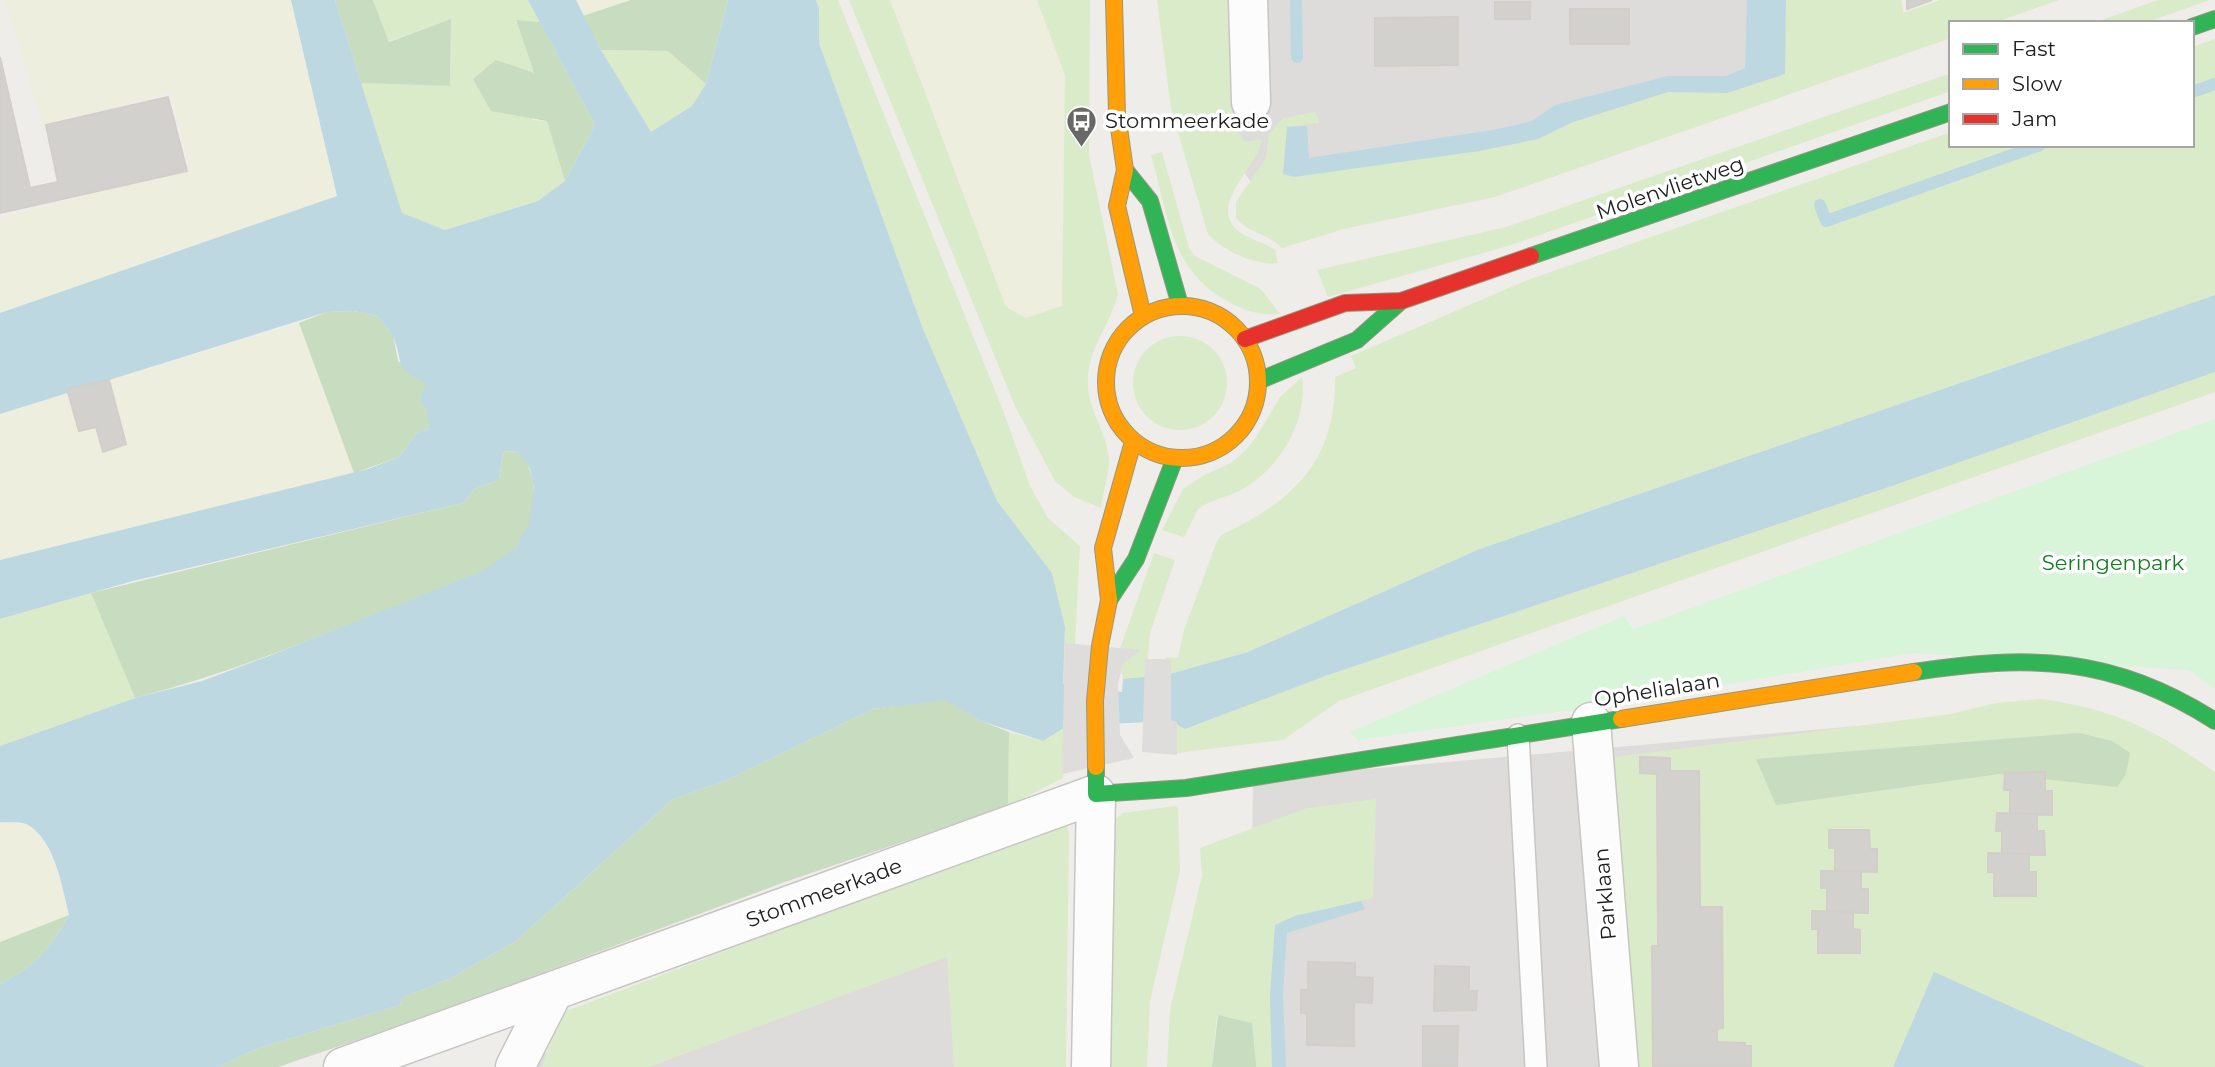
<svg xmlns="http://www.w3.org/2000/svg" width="2215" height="1067" font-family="Montserrat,sans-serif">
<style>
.residential{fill:#dedcda}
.farmland{fill:#edeedd}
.grass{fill:#daebc9;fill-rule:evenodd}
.forest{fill:#c8dcbf}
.park{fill:#d8f4d9}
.water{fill:#bdd8e1}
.pier{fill:#dedddb}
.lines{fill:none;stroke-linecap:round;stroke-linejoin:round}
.stream{stroke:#bdd8e1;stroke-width:12}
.building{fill:#d3d1ce;stroke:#d2ceca;stroke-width:2}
.lane-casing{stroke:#c7c6c5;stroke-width:24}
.street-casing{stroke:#c7c6c5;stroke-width:41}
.fast-casing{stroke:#969880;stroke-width:18}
.slow-casing{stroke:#969880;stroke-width:18}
.jam-casing{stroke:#969880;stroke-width:18}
.lane{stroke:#fdfcfc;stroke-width:21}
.street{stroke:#fdfcfc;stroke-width:38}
.fast{stroke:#30b455;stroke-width:16}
.slow{stroke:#ff9f0a;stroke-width:16}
.jam{stroke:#e5322d;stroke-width:16}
.labels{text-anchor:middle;stroke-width:7;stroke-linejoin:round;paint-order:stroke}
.poi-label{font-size:21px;fill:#202020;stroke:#fff;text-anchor:start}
.street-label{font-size:21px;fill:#202020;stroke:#fff}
.park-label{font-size:21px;fill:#0d7f1c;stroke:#fff}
</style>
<rect width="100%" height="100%" fill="#efede9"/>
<!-- residential -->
<g class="residential">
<path d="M1197,0H1762L1760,97L1267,203L1195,108Z"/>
<path d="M2075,707L2215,1067H1249L1253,779Z"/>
<path d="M927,913L973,940L976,1067H506Z"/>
</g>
<!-- farmland -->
<g class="farmland">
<path d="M5,0H291L337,196L0,313V218L189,169L171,91L44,129Z"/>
<path d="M576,0H631L583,16Z"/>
<path d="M890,0H1037L1065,75L1062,307L1026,318L1006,307Z"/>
<path d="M299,323L354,473L0,560V414Z"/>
<path d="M0,822L27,824L45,842L62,883L69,915L0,942Z"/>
</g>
<!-- grass -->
<g class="grass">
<path d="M373,0H528L540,22L516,21L534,74L532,120L547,121L565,181L538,201L445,230L402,214L361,83L450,86L451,19L389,41Z"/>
<path d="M816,0H838L1004,413L1030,486L1048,518L1080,546L1073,684H1063L1065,627L1052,573L997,501L923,329L819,43V9Z"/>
<path d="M849,0H890L1006,307L1026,318L1062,306L1065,75L1037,0H1090L1089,155L1118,294C1111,323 1090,346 1088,376C1085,407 1107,430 1109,460C1109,475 1103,493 1101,508L1074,497L1055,481L1015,406Z"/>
<path d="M1157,0H1237L1238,133L1245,142L1262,139C1259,166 1209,202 1236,229C1246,239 1263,241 1275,250L1278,263C1256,266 1223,251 1208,234L1171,109Z"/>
<path d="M1786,0H1902L1903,13L1940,0H2059L1994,23H1951V38L1495,197L1344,229L1282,248C1269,234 1248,233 1236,218V202L1266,158L1269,134L1283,118L1316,112L1319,123L1287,127L1284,174L1294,176L1479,151L1538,139L1573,122L1668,92L1784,74Z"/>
<path d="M2158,0H2210L2145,23H2093Z"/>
<path d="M2215,39V295L1477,550L1248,652L1166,675V657L1178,658L1184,630L1217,541L1221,535C1294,501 1336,461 1335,377L1356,368L1351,356L1525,281L1951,132V145H2192V47Z"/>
<path d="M601,50L668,51L706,84L692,106L651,133Z"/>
<path d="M1951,73V91L1508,246L1328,297L1317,270L1506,227Z"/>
<path d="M1162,152L1189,248L1195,256L1261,289L1280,314C1260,315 1246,312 1229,302C1170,271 1168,214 1151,155Z"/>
<circle cx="1180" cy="383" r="47"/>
<path d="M2215,372V392L1339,701L1283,740L1177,753V725L1185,729L1328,675L1895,485Z"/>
<path d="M1302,377C1308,420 1281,467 1243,489C1229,497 1211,499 1198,509L1184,537L1162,530L1183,489L1204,475L1231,463L1245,451L1255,439L1280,397Z"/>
<path d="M1154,553L1175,560L1150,633L1146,679H1123L1118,654Z"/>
<path d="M91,593L135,698L0,746V619Z"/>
<path d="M2040,699C2115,709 2154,729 2215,772V1067H2145L1934,972L1893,1067H1623L1615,757L1951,714L1996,703ZM2079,733L2052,778L1999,774L1776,805L1756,759Z"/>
<path d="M1067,726L1063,778L1008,806L1009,732L1043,741Z"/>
<path d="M1376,799L1373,898L1295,916L1275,925L1270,996L1272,1067H1256L1252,1023L1217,1015L1212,1067H1167L1170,1010L1202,876L1200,848L1307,808Z"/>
<path d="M1175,806L1178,808L1180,871L1150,1001L1147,1067H1106L1113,821L1123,813Z"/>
<path d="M1066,822L1069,834L1066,1067H954L947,957L649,1067H542L561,1013Z"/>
</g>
<!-- forest -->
<g class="forest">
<path d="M335,0H373L389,42L451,19L450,86L361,83Z"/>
<path d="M631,0H728L706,84L668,51L601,50L583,16Z"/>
<path d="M516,20L540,22L595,125L565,181L547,121L491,111L473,79L496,60L534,73Z"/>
<path d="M353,311L378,316L393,336L398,361L427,383L429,429L416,434L399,457L354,473L299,323L327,312Z"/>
<path d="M503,451L518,452C542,475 538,526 515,549C485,578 438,589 401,604C313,639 227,674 135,698L91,593L463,503L474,489L499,480Z"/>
<path d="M946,699L981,721L1009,732L1008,806L782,883L433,1014L278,1067H218L256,1049L400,1005L402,998L451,978L516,941L673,799L725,781L873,709Z"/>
<path d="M2079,733L2112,741L2130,753L2126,774L2117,787L1999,774L1776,805L1756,759Z"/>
<path d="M69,915C52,947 33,968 0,984V942Z"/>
<path d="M1218,1015L1252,1023L1256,1067H1212Z"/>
</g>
<!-- park -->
<path class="park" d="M2215,419V689L2189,670L1913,653L1592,707L1358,740L1350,732L1624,616L1633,629Z"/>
<!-- water -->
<g class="water">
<path d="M291,0H335L402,213L445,230L538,201L565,181L595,125L528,0H576L601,50L651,132L692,106L706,84L728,0H816L819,9V43L923,329L997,501L1052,573L1065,627L1063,684L1122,692L1123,679L1166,675L1248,652L1477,550L2215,295V372L1895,485L1328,675L1185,729L1170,721L1067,726L1043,741L981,721L946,700L873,709L725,781L673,799L516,941L451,978L402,998L400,1005L256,1049L218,1067H0V984C33,968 52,947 69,915C62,886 55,841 28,825C21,821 8,823 0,822V746L135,698L202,681L269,656L483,571L516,548L529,523L534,488L530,469L518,452L503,451L499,480L474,489L463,503L133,581L0,619V560L368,469L399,457L416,434L429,429L427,410L420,399L426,383C390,366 406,363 392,335C388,328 382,322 378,316L353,311L327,312L0,414V313L337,196Z"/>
<path d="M1747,0H1786L1785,74L1727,93L1668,92L1573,122L1538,139L1479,151L1294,177L1283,174L1287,127L1307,126L1309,158L1498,129L1532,121L1555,105L1668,76H1726L1745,68Z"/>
<path d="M1361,901L1365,909L1287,933L1283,993L1286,1067H1272L1270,996L1275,925L1295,916Z"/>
<path d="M1934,972L2145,1067H1893Z"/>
</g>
<!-- pier -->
<g class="pier">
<path d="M1065,643L1141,650L1123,664L1118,683L1120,735L1134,758L1062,774Z"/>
<path d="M1145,659H1171V720L1177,722V755L1142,752Z"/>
</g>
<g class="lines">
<!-- stream -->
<g class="stream">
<path d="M1296,0L1297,57"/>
<path d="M2192,92L2215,84"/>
<path d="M1820,205L1826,221L2040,145"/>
</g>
</g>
<!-- building -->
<g class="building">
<path d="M1907,0H1932L1907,9Z"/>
<rect x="1495" y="2" width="35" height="17"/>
<rect x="1570" y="9" width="59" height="35"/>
<path d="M1458,17V65L1375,66V18Z"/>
<path d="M0,57L30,188L58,182L46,125L168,97L187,171L0,213Z"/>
<path d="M109,380L126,444L103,452L96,427L79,431L67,389Z"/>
<path d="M1640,757L1670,758V771H1699L1700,907H1722L1723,1028L1717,1029V1042L1745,1043V1046H1751V1067H1653L1652,946H1658L1657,774L1640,773Z"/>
<path d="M2045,772V791H2052V815L2010,814V790H2004L2005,773Z"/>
<path d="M1997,813L2037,814V831H2044L2045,855L2002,854V831H1996Z"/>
<path d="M1829,830H1869L1870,849H1877V872L1835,871V848H1829Z"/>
<path d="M1988,853L2029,854V872H2036V896H1994V872H1988Z"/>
<path d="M1821,871H1861V889H1868V913L1827,912V888H1821Z"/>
<path d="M1812,911L1853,912V929L1860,930V953H1818V929H1812Z"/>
<path d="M1308,962L1355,963V977L1373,978L1372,1003L1354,1002V1046L1307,1045V1013H1301V990H1308Z"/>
<path d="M1435,966L1469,967V991H1477L1476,1010L1434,1011Z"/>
<path d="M1423,1026H1458L1457,1067H1423Z"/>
</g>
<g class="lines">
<defs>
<path id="lane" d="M1518,735L1536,1067"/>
<g id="street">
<path d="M1248,0L1251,102"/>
<path d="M1591,722L1619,1067"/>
<path d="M343,1067L1096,794L1091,1067"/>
<path d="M515,1067L553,992"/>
</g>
<g id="fast">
<path d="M2192,27L2215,19"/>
<path d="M1125,170L1150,201L1180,305"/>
<path d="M1531,256L1951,112"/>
<path d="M1258,381L1357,340L1401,301"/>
<path d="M1109,600L1136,559L1175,458"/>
<path d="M1914,672C2030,654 2114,656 2215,721"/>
<path d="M1096,767V794L1186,788L1621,719"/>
</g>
<g id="slow">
<path d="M1114,0L1117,114L1125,170L1117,206L1143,316"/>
<circle cx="1182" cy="382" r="76"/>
<path d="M1621,719L1914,672"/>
<path d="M1096,767L1095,701L1100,646L1109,600L1103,548L1133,442"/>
</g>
<path id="jam" d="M1245,339L1345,303L1401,301L1531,256"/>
</defs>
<!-- lane casing -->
<use href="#lane" class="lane-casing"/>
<!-- street casing -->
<use href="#street" class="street-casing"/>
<!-- fast casing -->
<use href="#fast" class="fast-casing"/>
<!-- slow casing -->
<use href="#slow" class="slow-casing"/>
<!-- jam casing -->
<use href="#jam" class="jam-casing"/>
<!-- lane -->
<use href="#lane" class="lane"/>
<!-- street -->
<use href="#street" class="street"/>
<!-- fast -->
<use href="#fast" class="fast"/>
<!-- slow -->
<use href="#slow" class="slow"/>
<!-- jam -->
<use href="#jam" class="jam"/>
</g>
<!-- icons -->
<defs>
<symbol id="bus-pin" viewBox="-11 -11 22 30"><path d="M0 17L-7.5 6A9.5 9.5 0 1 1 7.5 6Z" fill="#686866" stroke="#fff"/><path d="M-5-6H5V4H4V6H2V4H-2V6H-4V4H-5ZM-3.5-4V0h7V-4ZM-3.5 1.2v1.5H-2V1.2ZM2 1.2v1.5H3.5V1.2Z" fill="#fff"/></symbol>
</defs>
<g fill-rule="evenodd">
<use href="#bus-pin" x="1064" y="104" width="35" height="47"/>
</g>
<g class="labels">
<!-- poi labels -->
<g class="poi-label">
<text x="1105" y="128">Stommeerkade</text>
</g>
<!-- street labels -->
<g class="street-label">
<text transform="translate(1670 188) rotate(-19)" y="7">Molenvlietweg</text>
<text transform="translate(1657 690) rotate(-9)" y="7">Ophelialaan</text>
<text transform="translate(824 893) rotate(-20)" y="7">Stommeerkade</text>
<text transform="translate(1605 894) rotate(-95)" y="7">Parklaan</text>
</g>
<!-- park labels -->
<g class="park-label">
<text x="2113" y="570">Seringenpark</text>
</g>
</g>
<!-- legend -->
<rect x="1949" y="21" width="245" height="126" fill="#ffffff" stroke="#a6a6a6" stroke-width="2"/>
<rect x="1963" y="44" width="35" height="10" fill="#30b455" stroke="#a6a6a6" stroke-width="2"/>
<text x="2012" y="56" font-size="21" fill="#202020">Fast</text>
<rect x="1963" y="79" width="35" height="10" fill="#ff9f0a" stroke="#a6a6a6" stroke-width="2"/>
<text x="2012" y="91" font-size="21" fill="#202020">Slow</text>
<rect x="1963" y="114" width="35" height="10" fill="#e5322d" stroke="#a6a6a6" stroke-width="2"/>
<text x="2012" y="126" font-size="21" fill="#202020">Jam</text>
</svg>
